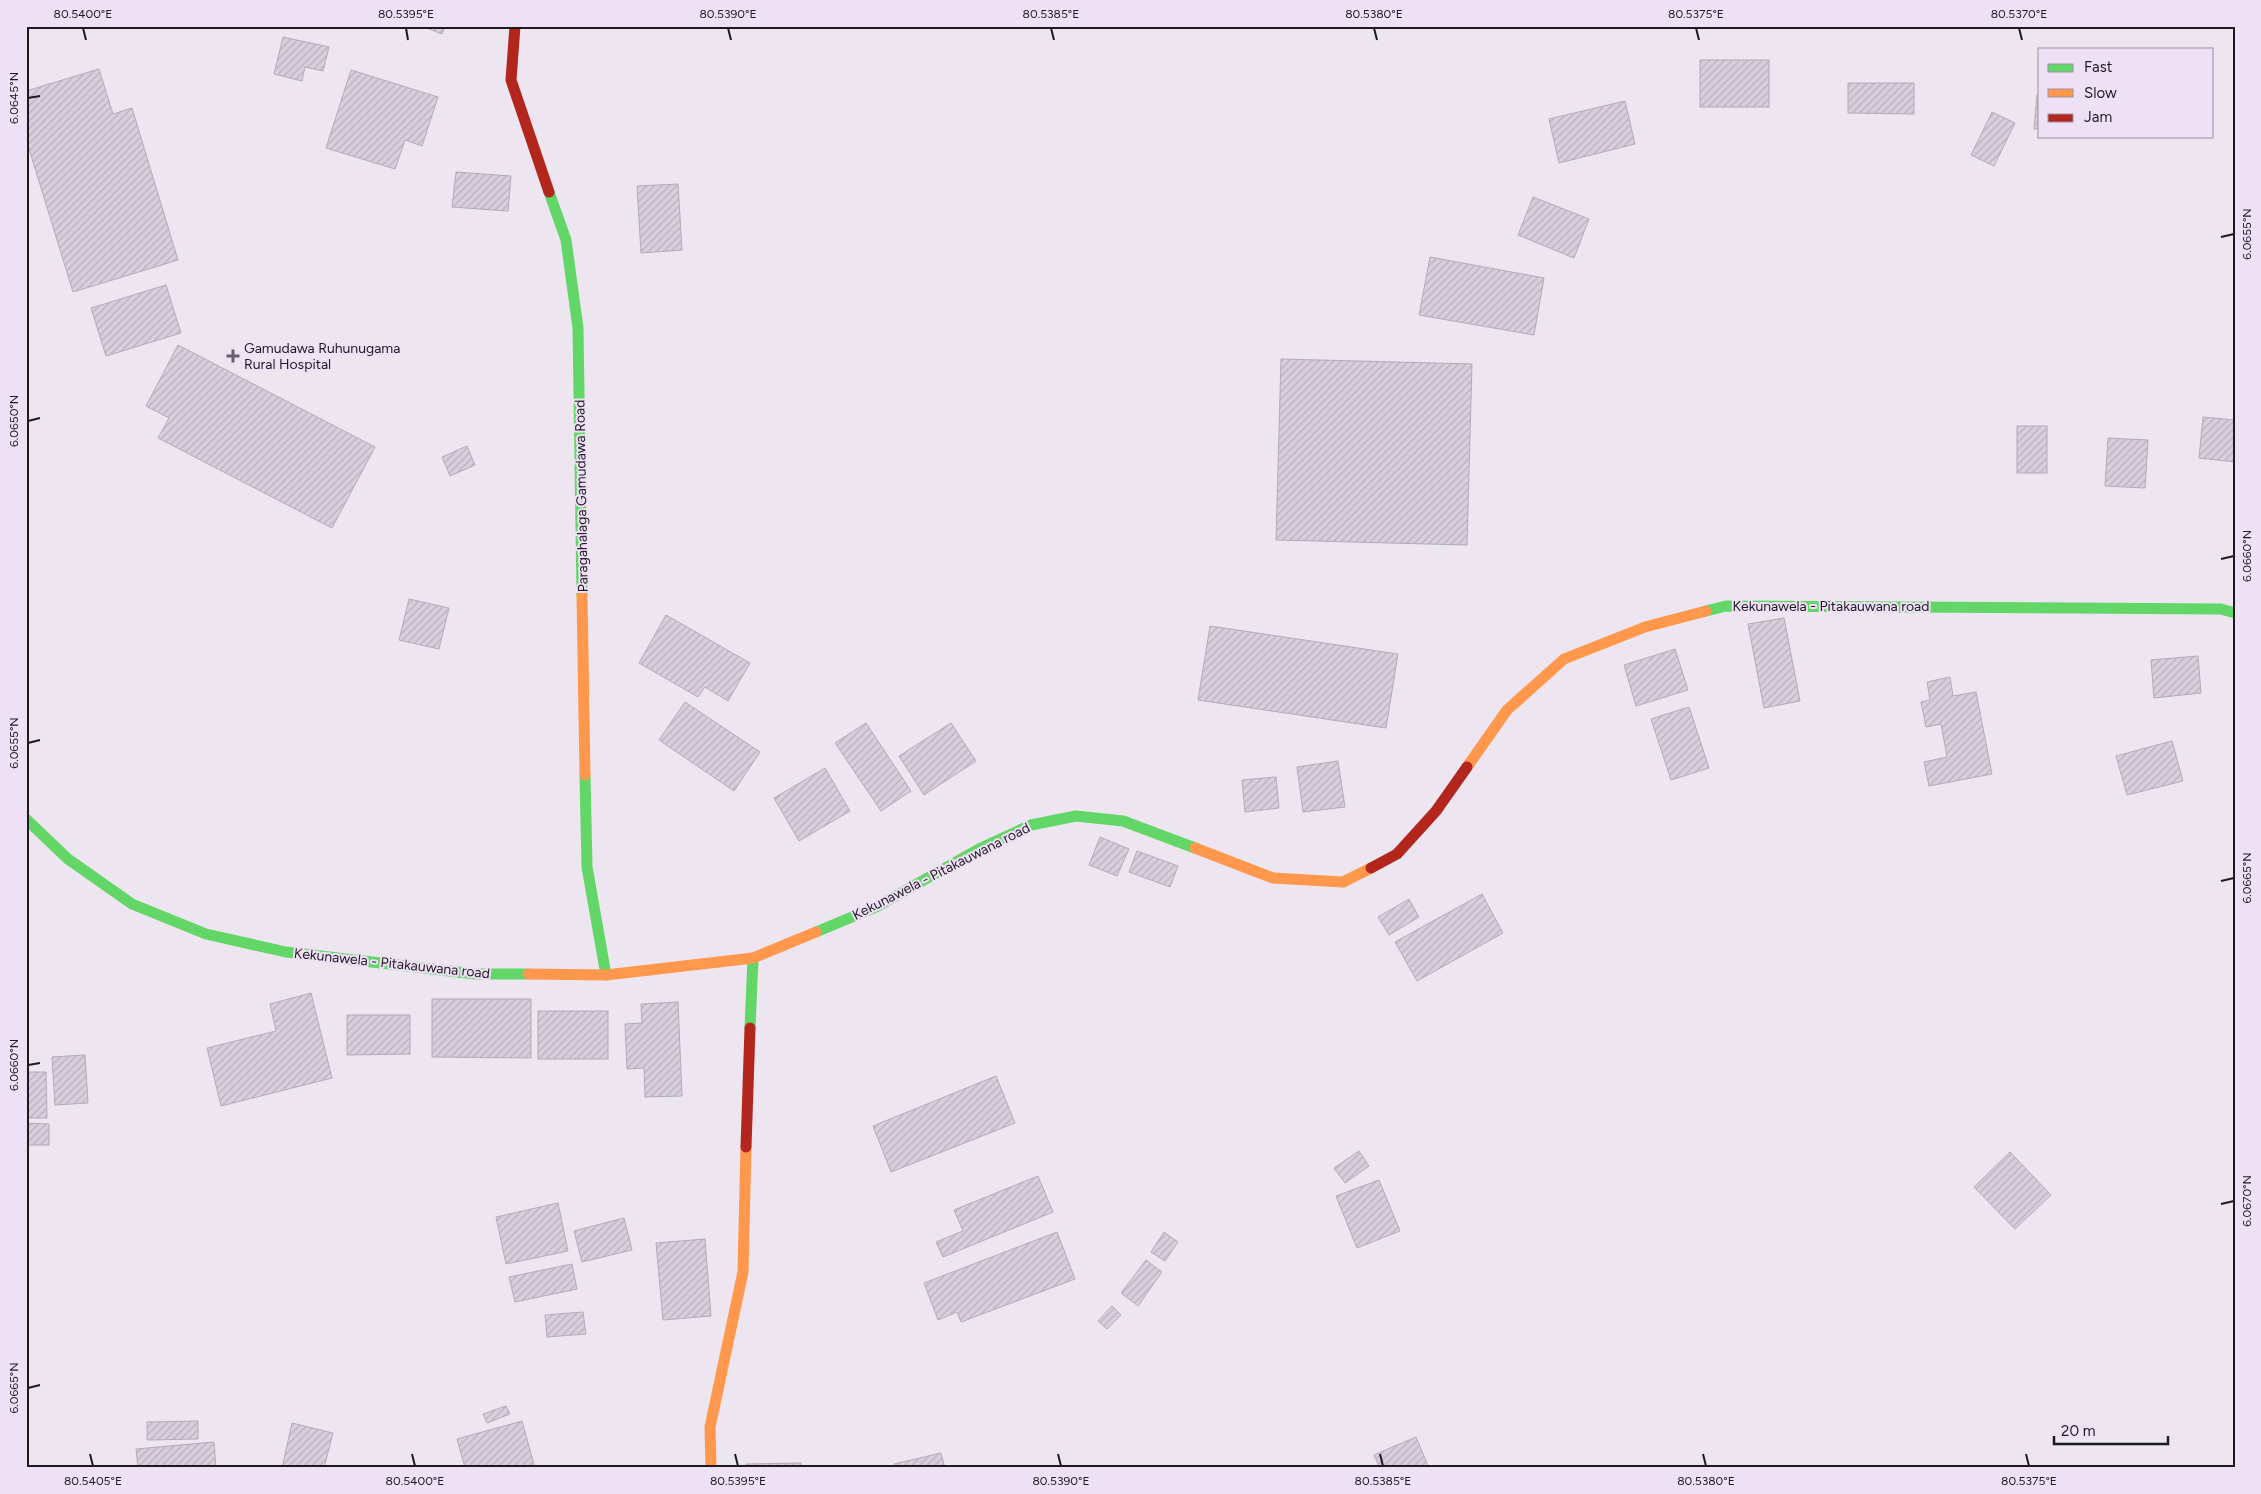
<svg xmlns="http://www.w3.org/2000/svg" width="2261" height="1494" font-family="Figtree,sans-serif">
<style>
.building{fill:url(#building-hatch);stroke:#b2acb5}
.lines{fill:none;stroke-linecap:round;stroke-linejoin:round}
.fast{stroke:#63d668;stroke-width:11}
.slow{stroke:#ff974d;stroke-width:11}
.jam{stroke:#b3261e;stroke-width:11}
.ticks{fill:none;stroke:#1f1a21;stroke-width:2}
.poi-dot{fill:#676169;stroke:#eee0f5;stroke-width:2}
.labels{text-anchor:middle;stroke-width:4;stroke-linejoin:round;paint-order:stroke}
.poi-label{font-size:14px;fill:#1f1a21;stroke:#eee0f5;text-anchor:start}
.street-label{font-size:14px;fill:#1f1a21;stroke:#eee0f5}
.neatline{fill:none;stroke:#1f1a21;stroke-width:2}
.ticks-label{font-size:12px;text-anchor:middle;fill:#1f1a21}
</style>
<defs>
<pattern id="building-hatch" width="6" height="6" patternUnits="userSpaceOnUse" patternTransform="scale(1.25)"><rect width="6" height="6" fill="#d9cdde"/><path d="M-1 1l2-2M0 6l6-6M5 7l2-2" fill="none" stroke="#baafbe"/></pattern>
</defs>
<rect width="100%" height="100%" fill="#ede5f0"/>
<!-- building -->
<g class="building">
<path d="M421,26H445L442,34Z"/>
<path d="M283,37L329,47L323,71L305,67L302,81L274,74Z"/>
<rect x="1700" y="60" width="69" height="47"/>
<path d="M99,69L113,114L132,108L178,260L73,292L26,139V91Z"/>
<path d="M351,70L438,97L422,146L405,140L395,169L326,148Z"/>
<path d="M1848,83H1914V114L1848,113Z"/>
<path d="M2037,95H2040V129H2034Z"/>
<path d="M1625,101L1635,144L1559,163L1549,119Z"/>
<path d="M1992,112L2015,123L1994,166L1971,155Z"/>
<path d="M456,172L511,176L508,211L452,207Z"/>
<path d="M678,184L682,250L641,253L637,186Z"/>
<path d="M1533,197L1589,219L1574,258L1518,235Z"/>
<path d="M1430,257L1544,278L1534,335L1419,315Z"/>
<path d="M166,285L181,333L106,356L91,308Z"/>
<path d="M178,345L375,447L332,528L158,438L169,418L146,406Z"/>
<path d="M1281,359L1472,364L1467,545L1276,540Z"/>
<path d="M2203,417L2235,420V462L2199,458Z"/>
<rect x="2017" y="426" width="30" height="47"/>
<path d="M2108,438L2148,440L2145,488L2105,486Z"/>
<path d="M467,446L475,465L450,476L442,457Z"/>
<path d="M409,599L449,608L439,649L399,640Z"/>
<path d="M666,615L750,663L728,701L705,687L698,697L639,663Z"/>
<path d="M1784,618L1800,701L1764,708L1748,624Z"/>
<path d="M1210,626L1398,654L1386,728L1198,700Z"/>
<path d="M1675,649L1688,690L1636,706L1624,665Z"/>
<path d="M2198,656L2201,693L2154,698L2151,660Z"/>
<path d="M1950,677L1953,696L1976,692L1992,774L1929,786L1924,762L1947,757L1941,724L1926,727L1921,702L1930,700L1927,682Z"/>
<path d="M685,702L760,752L734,791L659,740Z"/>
<path d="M1689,707L1709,768L1671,780L1651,719Z"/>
<path d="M866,723L911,791L881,811L835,743Z"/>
<path d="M951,723L976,761L924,795L899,756Z"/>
<path d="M2172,741L2183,781L2127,795L2116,756Z"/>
<path d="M1338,761L1345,807L1303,812L1297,767Z"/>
<path d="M825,768L850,811L799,841L774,798Z"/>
<path d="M1276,777L1279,808L1245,812L1242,780Z"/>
<path d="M1100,837L1129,849L1117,876L1089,865Z"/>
<path d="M1137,851L1178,866L1170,887L1129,872Z"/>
<path d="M1482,894L1503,933L1417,981L1395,942Z"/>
<path d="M1409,899L1419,917L1389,935L1378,917Z"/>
<path d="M311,993L332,1078L221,1106L207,1048L276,1031L270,1004Z"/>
<path d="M432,999H531V1058L432,1057Z"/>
<path d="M678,1002L682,1096L645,1097L644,1068L627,1069L625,1024L642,1023L641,1004Z"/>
<rect x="538" y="1011" width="70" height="48"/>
<path d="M347,1015H410V1054L347,1055Z"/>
<path d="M85,1055L88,1103L55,1105L52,1057Z"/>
<path d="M26,1072H46L47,1118H26Z"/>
<path d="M996,1076L1015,1123L891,1172L873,1126Z"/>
<path d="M26,1123L49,1124V1145H26Z"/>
<path d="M1359,1151L1369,1166L1345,1183L1334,1168Z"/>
<path d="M2010,1152L2051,1195L2015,1229L1974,1187Z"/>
<path d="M1038,1176L1053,1212L943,1257L936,1242L963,1231L954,1210Z"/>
<path d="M1379,1180L1400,1231L1357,1248L1336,1196Z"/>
<path d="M558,1203L568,1251L506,1264L496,1217Z"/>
<path d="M624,1218L632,1250L582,1262L574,1231Z"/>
<path d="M1057,1232L1075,1279L961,1322L957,1312L938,1320L924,1283Z"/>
<path d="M1164,1232L1178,1242L1165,1261L1151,1252Z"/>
<path d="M705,1239L711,1316L663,1320L656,1243Z"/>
<path d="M1146,1260L1162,1272L1138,1306L1121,1293Z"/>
<path d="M572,1264L577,1289L515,1302L509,1277Z"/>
<path d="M1112,1306L1121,1315L1107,1329L1098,1321Z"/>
<path d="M583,1312L586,1334L547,1337L545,1315Z"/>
<path d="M506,1406L510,1414L487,1423L483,1414Z"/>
<path d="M198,1421V1439L147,1440V1422Z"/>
<path d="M522,1421L535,1468H465L457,1439Z"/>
<path d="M292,1423L333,1433L324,1468H282Z"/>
<path d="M1416,1437L1429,1468H1380L1374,1455Z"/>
<path d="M214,1442L216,1468H138L136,1449Z"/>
<path d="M941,1453L945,1468H895L894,1464Z"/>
<path d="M801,1463V1468H746V1464Z"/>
</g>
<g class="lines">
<!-- fast -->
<g class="fast">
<path d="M549,192L566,240L578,328L582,595"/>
<path d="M1706,611L1726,606L2221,609L2235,613"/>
<path d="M585,775L587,867L606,975"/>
<path d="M26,819L68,859L132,904L206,934L286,952L475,974H528"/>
<path d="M816,932L876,907L979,849L1031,825L1076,816L1123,821L1195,848"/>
<path d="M750,1028L753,958"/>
</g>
<!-- slow -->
<g class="slow">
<path d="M582,595L585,775"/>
<path d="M1467,767L1507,710L1564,659L1645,627L1706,611"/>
<path d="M1195,848L1273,878L1343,882L1371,868"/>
<path d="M528,974L606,975L753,958L816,932"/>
<path d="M711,1468L710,1427L743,1272L746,1147"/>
</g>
<!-- jam -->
<g class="jam">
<path d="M515,26L511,80L549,192"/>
<path d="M1371,868L1397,854L1436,811L1467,767"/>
<path d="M746,1147L750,1028"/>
</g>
</g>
<!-- ticks -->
<path class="ticks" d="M83,28L86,40M406,28L408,40M728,28L731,40M1051,28L1054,40M1374,28L1377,40M1696,28L1699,40M2019,28L2022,40M28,98L40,96M2221,237L2234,234M28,421L40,418M2221,559L2234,556M28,743L40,740M2221,881L2234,878M28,1065L40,1063M2221,1204L2234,1201M28,1388L40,1385M90,1454L93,1466M412,1454L415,1466M735,1454L738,1466M1058,1454L1061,1466M1380,1454L1383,1466M1703,1454L1706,1466M2026,1454L2029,1466"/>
<!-- markers -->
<path class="poi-dot" d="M230.5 348.5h5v5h5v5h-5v5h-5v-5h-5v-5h5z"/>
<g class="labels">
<!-- poi labels -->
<g class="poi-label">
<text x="244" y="353">Gamudawa Ruhunugama<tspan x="244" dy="16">Rural Hospital</tspan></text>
</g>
<!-- street labels -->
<g class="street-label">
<text transform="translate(581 496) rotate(-91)" y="5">Paragahalaga Gamudawa Road</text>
<text x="1831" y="611">Kekunawela - Pitakauwana road</text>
<text transform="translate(941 871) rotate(-27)" y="5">Kekunawela - Pitakauwana road</text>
<text transform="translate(392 963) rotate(6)" y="5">Kekunawela - Pitakauwana road</text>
</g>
</g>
<!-- border -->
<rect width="2261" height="1494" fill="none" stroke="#eee0f5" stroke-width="55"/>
<!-- legend -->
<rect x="2038" y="48" width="175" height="90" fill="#eee0f5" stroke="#9b91a0"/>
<rect x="2048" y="64" width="25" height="8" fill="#63d668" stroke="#9b91a0"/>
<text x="2084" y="72" font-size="15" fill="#1f1a21">Fast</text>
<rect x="2048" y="89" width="25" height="8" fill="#ff974d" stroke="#9b91a0"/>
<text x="2084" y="98" font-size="15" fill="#1f1a21">Slow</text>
<rect x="2048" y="114" width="25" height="8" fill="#b3261e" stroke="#9b91a0"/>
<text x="2084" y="122" font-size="15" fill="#1f1a21">Jam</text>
<!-- scale -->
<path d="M2054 1436v8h114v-8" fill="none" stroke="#1f1a21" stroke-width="2.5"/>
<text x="2061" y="1436" font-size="15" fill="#1f1a21" stroke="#eee0f5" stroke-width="4" paint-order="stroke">20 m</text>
<rect x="28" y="28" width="2206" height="1438" class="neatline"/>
<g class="ticks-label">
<text x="83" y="18">80.5400°E</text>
<text x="406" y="18">80.5395°E</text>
<text x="728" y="18">80.5390°E</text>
<text x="1051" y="18">80.5385°E</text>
<text x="1374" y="18">80.5380°E</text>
<text x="1696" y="18">80.5375°E</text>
<text x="2019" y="18">80.5370°E</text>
<text transform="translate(14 98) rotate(-90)" y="4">6.0645°N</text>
<text transform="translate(2247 234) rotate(-90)" y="4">6.0655°N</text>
<text transform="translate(14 421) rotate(-90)" y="4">6.0650°N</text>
<text transform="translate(2247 556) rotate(-90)" y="4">6.0660°N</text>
<text transform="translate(14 743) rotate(-90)" y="4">6.0655°N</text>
<text transform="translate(2247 878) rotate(-90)" y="4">6.0665°N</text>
<text transform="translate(14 1065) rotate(-90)" y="4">6.0660°N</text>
<text transform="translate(2247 1201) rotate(-90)" y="4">6.0670°N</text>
<text transform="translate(14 1388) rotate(-90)" y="4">6.0665°N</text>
<text x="93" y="1485">80.5405°E</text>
<text x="415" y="1485">80.5400°E</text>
<text x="738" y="1485">80.5395°E</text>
<text x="1061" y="1485">80.5390°E</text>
<text x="1383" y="1485">80.5385°E</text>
<text x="1706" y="1485">80.5380°E</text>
<text x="2029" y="1485">80.5375°E</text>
</g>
</svg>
